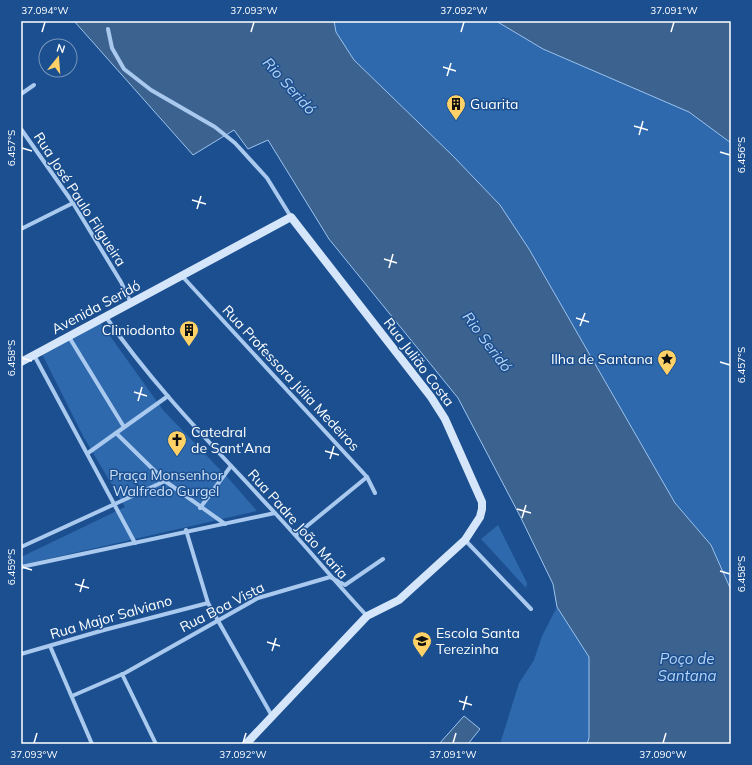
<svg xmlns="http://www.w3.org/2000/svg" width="752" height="765" font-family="Mulish,sans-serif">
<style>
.green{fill:#2e69ad}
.water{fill:#3c6290;stroke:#9cc4f0}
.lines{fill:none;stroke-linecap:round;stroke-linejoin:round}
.street{stroke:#a9c9ee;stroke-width:4}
.secondary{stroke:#d6e6fa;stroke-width:8}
.ticks{fill:none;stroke:#fff;stroke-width:1.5}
.labels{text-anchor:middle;stroke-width:3;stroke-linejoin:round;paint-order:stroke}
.poi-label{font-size:14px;fill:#fff;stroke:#1b4f8f;text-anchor:start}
.street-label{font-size:14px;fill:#fff;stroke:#1b4f8f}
.park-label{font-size:14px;fill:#cfe3fa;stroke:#1b4f8f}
.water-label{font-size:15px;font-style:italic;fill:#b5d3f5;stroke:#1b4f8f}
.neatline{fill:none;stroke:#fff;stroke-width:1.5}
.ticks-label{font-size:10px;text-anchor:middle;fill:#fff}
</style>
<rect width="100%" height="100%" fill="#1b4f8f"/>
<!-- green -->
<g class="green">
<path d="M334,21H496L543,49L689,112L731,143V590L711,545L675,503L529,249L500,205L453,156L354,60L336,32Z"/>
<path d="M100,322L163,410L229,479L257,511L21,565V557L125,507L83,436L42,354Z"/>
<path d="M498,525L527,583L526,588L481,539Z"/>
<path d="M557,607L589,657V738L587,744H500L519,683L534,660L542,636Z"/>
</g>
<!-- water -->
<g class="water">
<path d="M74,21H334L336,32L354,60L453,156L500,205L529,249L675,503L711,545L731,590V744H587L589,738V657L557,607L553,584L520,516L458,398L329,239L268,140L248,149L234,130L193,155Z"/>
<path d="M496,21H731V143L689,112L543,49Z"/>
<path d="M464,716L480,729L468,744H439Z"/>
</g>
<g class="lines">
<!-- street -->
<g class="street">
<path d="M108,29L112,48L124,69L151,90L215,127L235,143L267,178L291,217"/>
<path d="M21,94L34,85"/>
<path d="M21,129L73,203L121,282L131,303"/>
<path d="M21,229L73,203"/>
<path d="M182,276L367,477L375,493"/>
<path d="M106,317C154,387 216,449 274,512C306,546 335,582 367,616"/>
<path d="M69,337L124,427"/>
<path d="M34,355L135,543"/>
<path d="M116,433L165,481L225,524"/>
<path d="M88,453L168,396"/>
<path d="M200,508L231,466"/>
<path d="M186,530L208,603L272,716"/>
<path d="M296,535L367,477"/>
<path d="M465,540L531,609"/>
<path d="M21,547L165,481"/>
<path d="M21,567L275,513"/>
<path d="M50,646L92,744"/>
<path d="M21,654L104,630L208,603"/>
<path d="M122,674L156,744"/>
<path d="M72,696L125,673L258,598L330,577L345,585L383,559"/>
</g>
<!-- secondary -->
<path class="secondary" d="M21,362L291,217L431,397L445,419L482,502V509L480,517L465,540L399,600L367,616L246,744"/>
</g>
<!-- ticks -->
<path class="ticks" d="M42,32L45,22M251,32L254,22M461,32L464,22M671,32L674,22M443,67L456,71M447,76L451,63M634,126L648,130M639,135L643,121M22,148L32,151M720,152L730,155M192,200L206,204M197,209L201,196M384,259L397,263M389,268L393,254M576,318L589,322M580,326L585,313M22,358L32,361M720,362L730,365M134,392L147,396M138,401L142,387M325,451L339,455M330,459L334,446M517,509L531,513M522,518L526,505M22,567L32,570M720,571L730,574M75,584L89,588M80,592L84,579M267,642L280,646M272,651L276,638M459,701L472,705M463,710L467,696M34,743L37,733M243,743L246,733M453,743L456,733M663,743L666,733"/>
<!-- icons -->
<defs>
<symbol id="building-pin" viewBox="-11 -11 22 30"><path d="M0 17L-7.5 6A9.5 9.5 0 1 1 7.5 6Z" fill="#ffd166" stroke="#1b4f8f"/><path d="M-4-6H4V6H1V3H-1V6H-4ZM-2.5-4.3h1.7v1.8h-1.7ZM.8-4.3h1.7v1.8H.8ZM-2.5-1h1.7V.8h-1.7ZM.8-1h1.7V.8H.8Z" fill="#111"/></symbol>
<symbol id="sight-pin" viewBox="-11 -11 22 30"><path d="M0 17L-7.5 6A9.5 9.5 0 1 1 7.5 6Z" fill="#ffd166" stroke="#1b4f8f"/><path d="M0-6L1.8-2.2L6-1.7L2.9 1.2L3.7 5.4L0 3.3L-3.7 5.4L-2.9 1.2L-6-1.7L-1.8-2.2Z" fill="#111"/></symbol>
<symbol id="church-pin" viewBox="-11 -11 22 30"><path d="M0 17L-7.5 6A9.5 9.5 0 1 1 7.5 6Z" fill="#ffd166" stroke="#1b4f8f"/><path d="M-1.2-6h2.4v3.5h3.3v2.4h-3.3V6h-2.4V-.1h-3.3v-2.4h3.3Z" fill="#111"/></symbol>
<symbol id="school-pin" viewBox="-11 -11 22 30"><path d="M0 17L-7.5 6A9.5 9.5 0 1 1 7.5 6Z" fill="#ffd166" stroke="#1b4f8f"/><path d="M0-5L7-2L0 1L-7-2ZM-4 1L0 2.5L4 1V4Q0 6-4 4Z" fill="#111"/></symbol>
</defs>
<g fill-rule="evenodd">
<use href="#building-pin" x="445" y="93" width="22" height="30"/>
<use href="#building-pin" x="178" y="319" width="22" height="30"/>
<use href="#sight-pin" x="656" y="348" width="22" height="30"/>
<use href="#church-pin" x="166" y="429" width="22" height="30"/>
<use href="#school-pin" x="411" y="630" width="22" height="30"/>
</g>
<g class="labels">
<!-- poi labels -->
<g class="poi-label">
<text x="470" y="109">Guarita</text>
<text x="175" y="335" text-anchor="end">Cliniodonto</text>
<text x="653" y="364" text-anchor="end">Ilha de Santana</text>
<text x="191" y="437">Catedral<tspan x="191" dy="16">de Sant'Ana</tspan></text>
<text x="436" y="638">Escola Santa<tspan x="436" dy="16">Terezinha</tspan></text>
</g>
<!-- street labels -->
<g class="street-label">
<text transform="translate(80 199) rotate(57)" y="5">Rua José Paulo Filgueira</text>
<text transform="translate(96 307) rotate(-28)" y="5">Avenida Seridó</text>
<text transform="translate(419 362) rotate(53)" y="5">Rua Julião Costa</text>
<text transform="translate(291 378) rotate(47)" y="5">Rua Professora Júlia Medeiros</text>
<text transform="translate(298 524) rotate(48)" y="5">Rua Padre João Maria</text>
<text transform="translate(222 607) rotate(-27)" y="5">Rua Boa Vista</text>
<text transform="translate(111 617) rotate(-16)" y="5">Rua Major Salviano</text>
</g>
<!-- park labels -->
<g class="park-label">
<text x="166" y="480">Praça Monsenhor<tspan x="166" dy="16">Walfredo Gurgel</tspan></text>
</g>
<!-- water labels -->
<g class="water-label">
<text transform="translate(289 86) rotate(48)" y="5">Rio Seridó</text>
<text transform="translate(487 342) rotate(53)" y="5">Rio Seridó</text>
<text x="687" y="664">Poço de<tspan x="687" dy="17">Santana</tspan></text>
</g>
</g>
<!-- border -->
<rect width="752" height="765" fill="none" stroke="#1b4f8f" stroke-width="44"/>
<!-- north arrow -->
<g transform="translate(58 58) rotate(17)"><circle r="19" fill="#1b4f8f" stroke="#7695bc"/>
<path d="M0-3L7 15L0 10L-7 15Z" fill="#ffd166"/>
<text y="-6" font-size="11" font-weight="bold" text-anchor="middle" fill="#ffffff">N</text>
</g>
<rect x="22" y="22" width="708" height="721" class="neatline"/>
<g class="ticks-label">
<text x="45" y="14">37.094°W</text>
<text x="254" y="14">37.093°W</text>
<text x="464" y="14">37.092°W</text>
<text x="674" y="14">37.091°W</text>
<text transform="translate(11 148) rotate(-90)" y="4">6.457°S</text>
<text transform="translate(741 155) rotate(-90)" y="4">6.456°S</text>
<text transform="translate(11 358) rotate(-90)" y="4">6.458°S</text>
<text transform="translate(741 365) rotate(-90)" y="4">6.457°S</text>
<text transform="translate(11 567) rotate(-90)" y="4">6.459°S</text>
<text transform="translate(741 574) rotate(-90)" y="4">6.458°S</text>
<text x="34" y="758">37.093°W</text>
<text x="243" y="758">37.092°W</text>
<text x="453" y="758">37.091°W</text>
<text x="663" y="758">37.090°W</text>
</g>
</svg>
